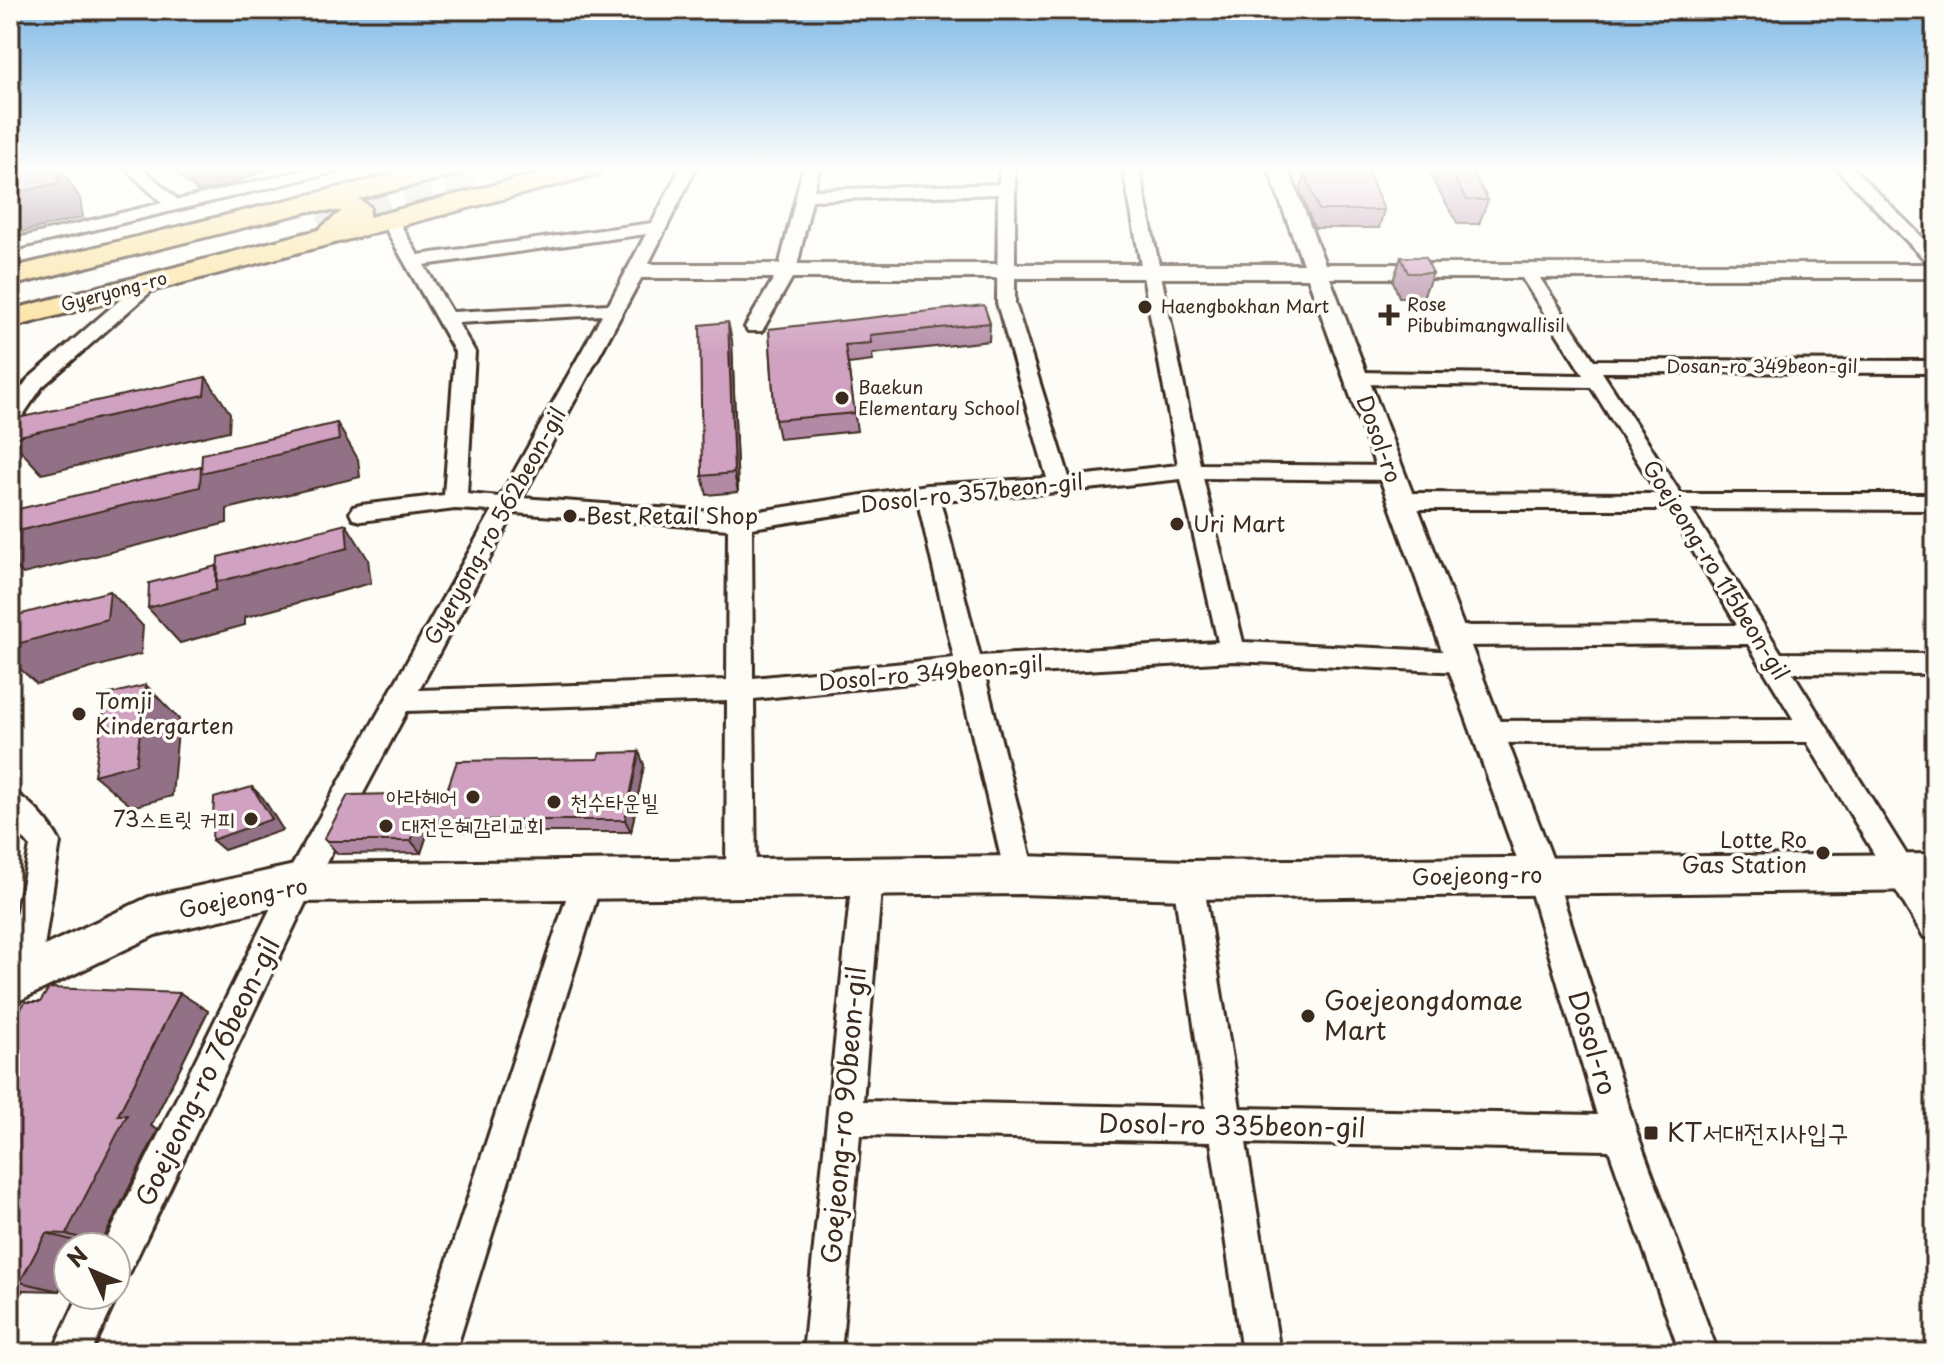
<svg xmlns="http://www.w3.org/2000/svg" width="1945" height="1363" font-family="'Playpen Sans','Poor Story',sans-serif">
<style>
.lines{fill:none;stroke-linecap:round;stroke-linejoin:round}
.primary-tunnel{stroke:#d6d2cc;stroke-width:29;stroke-dasharray:29 15;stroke-linecap:butt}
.minor-casing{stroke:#3b2a1e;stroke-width:6}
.tertiary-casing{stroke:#3b2a1e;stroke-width:6}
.secondary-casing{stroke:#3b2a1e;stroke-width:6}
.primary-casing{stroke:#3b2a1e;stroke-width:6}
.minor{fill:#fdfcf7;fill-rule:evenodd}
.tertiary{fill:#fdfcf7;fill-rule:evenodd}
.secondary{fill:#fdfcf7;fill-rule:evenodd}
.primary{fill:#fbdf96;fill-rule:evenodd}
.wall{fill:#b38aa5;stroke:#3b2a1e;stroke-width:2}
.shaded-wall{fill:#927186;stroke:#3b2a1e;stroke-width:2}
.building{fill:#d0a1c0;stroke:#3b2a1e;stroke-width:2}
.poi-dot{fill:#3b2a1e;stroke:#fdfcf7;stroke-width:3}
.labels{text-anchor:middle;stroke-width:7;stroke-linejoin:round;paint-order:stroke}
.far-street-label{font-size:18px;fill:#3b2a1e;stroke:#fdfcf7}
.far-poi-label{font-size:18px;fill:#3b2a1e;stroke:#fdfcf7;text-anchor:start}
.street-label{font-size:22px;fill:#3b2a1e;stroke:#fdfcf7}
.poi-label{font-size:22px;fill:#3b2a1e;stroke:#fdfcf7;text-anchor:start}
.near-poi-label{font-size:26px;fill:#3b2a1e;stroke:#fdfcf7;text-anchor:start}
.near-street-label{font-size:26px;fill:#3b2a1e;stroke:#fdfcf7}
</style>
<rect width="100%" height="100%" fill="#fdfcf7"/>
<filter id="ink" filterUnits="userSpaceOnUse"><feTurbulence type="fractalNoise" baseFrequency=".0125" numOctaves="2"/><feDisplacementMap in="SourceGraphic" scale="16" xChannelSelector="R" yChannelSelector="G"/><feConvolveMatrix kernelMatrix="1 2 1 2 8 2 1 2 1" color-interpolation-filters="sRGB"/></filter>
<g filter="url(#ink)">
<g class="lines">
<!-- primary-tunnel -->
<path class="primary-tunnel" d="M320,227L556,168"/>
<defs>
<g id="minor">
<path d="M10,168H38L36,171L10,178Z"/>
<path d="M125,168H142L178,200L313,168H340L338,171L10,250V240L162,203Z"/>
<path d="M680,168H696L645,271L522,498L740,514L927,485L1047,478L997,303L998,194L812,200L796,271L762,331H748L745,327L778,271L803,168H819L814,190L999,184V168H1015V303L1069,477L1178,465L1123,168H1139L1200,464L1392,466L1400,468L1403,473L1400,478L1392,480L1203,478L1243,642L1462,652L1471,655L1475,662L1471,669L1462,672L1233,661L985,676L1035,875L1031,884L1020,888L1009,884L1005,875L959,678L754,699L756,880L752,890L741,893L730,890L726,880L727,701L407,711L310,893L129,1274L116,1280V1247H103L288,873L492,511L455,509L361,521L353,519L350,513L353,507L361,505L444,495L455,352L380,219L383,215H395L418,255L652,223ZM646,234L609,304L452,312L424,265ZM602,315L500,497L467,494L475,352L458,323ZM1181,479L1218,642L980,656L940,500L1060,492ZM918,502L954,658L753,678L752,528ZM514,513L728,529L727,680L419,690Z"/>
<path d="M1836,168H1853L1935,250V265L1929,264Z"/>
<path d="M1526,265L1532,266L1594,360L1935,361V373L1602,372L1681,494H1935V510L1691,509L1781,653L1935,654V674L1793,673L1935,900V941L1924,937L1807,742L1488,743L1478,740L1475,732L1478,724L1488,721L1794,720L1748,644L1452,646L1443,643L1439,636L1443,629L1452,626L1737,625L1668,509H1402L1394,506L1391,501L1394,496L1402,493L1658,494L1591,387L1356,384L1346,378L1356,372L1583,375L1517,270Z"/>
<path d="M150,277L156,279L159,283L156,287L42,387L17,424L10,426V404L28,379L144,279Z"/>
<path d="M10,791C29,798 51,824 60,842L39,980L34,991L23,995L12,991C3,960 24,880 30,846L10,823Z"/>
<path d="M1541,863L1552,867L1556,876L1637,1133L1718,1353H1680L1609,1150L1246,1143L1280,1353H1242L1211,1142L860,1135L841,1353H803L852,878L856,869L867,865L878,869L882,878L863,1101L1206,1108L1173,880L1177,870L1188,867L1199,870L1203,880L1240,1108L1597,1115L1526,876L1530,867Z"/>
<path d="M587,868L598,871L602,881L455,1353H417L572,881L576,871Z"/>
<path d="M116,1290L118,1295L91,1353H52L79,1295H116Z"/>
</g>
<g id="tertiary">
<path d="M384,168H409L422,177L412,183Z"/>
<path d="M1268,168H1288L1325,264H1935V278H1330L1559,876L1554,888L1541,892L1528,888L1523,876L1308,278H636L625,271L636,264H1303Z"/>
</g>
<path id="secondary" d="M1935,854V890L1188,899L1020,894L299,902L155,935L10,1005V962L149,897L299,864L1020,856L1188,861Z"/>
<path id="primary" d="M419,168H462L458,174L359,199L370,207L369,217L560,168H602L598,174L10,328V310L318,230L342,211H310L10,286V268Z"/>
</defs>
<!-- minor casing -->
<use href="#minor" class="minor-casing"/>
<!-- tertiary casing -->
<use href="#tertiary" class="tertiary-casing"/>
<!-- secondary casing -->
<use href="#secondary" class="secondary-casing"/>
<!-- primary casing -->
<use href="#primary" class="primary-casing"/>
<!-- minor -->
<use href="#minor" class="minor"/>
<!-- tertiary -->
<use href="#tertiary" class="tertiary"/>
<!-- secondary -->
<use href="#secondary" class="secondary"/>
<!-- primary -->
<use href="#primary" class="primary"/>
</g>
<!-- wall -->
<g class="wall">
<path d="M170,168H273L221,187L198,192Z"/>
<path d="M1435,168H1470L1488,200L1479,224H1458L1431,177Z"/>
<path d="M1305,173L1384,210L1379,228H1314L1300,191Z"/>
<path d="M1401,257L1433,273L1423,297H1399L1393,281Z"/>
<path d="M728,322L732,341L738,492L707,495L702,476Z"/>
<path d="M990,323L989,341L872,354L873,361L848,364L857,431L779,439L775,420L769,329Z"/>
<path d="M639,752L644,765L631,832H428L421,853L338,854L326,841L446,793L598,759Z"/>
<path d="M180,993L208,1011L151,1126L158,1130L101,1244L82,1243L81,1247H68V1272L59,1291L23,1290L16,1302H10V1027L40,1002Z"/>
</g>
<!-- shaded-wall -->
<g class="shaded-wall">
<path d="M57,168H60L80,198L83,217L10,235V194Z"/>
<path d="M184,168H273L221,187L198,192Z"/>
<path d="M728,322L732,341L738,492L734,473Z"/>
<path d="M206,377L230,413L229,431L42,474L10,439Z"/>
<path d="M337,423L358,459L360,477L227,509V523L23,574L10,561V533L201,466Z"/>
<path d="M346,524L368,559L371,583L246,617L245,615V625L180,643L148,608L216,566L227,579Z"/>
<path d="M110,591L143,626L141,654L37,684L10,660V646Z"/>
<path d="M146,685L179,719L172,796L132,807L94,775Z"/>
<path d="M639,752L644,765L631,832L625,820Z"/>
<path d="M252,787L263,798L283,830L224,850L212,840Z"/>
<path d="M418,820L428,832L421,853L411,841Z"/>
<path d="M180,993L208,1011L151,1126L158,1130L101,1244L66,1234L118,1115Z"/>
<path d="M46,1233L82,1243L81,1247H68V1272L59,1291L20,1282Z"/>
<path d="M10,1287L23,1290L16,1302L10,1301Z"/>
</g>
<!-- building -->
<g class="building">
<path d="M37,168H57L59,183L10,194V174Z"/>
<path d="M1448,168H1470L1488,200H1467Z"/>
<path d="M1305,173H1368L1384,210H1319Z"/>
<path d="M1401,257H1425L1433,273H1408Z"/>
<path d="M984,305L990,323L870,335L871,343L845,345L855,413L775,420L769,329Z"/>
<path d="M728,322L734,473L702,476L700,325Z"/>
<path d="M206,377L204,395L10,438L13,419Z"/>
<path d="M337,423L339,440L201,473L202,454Z"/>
<path d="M201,466L200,487L10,533V511Z"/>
<path d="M346,524L348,548L217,582L218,557Z"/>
<path d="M216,566V590L148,608L149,583Z"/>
<path d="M110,591L107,619L10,646V617Z"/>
<path d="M146,685L136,764L94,775L106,695Z"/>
<path d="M639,752L625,820H418L411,841H326L324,839L348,795L446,793L457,761L598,759L600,753Z"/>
<path d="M252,787L272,819L212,840L214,798Z"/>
<path d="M49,988L180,993L118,1115H127L66,1234L46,1233L20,1282H10V1052L11,1051H10V1027L25,1002H40Z"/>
</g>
</g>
<!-- sky -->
<linearGradient id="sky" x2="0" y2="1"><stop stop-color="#80b9e7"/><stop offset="0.47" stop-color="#fefefb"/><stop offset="1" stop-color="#fefefb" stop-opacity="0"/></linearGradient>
<rect width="1945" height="358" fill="url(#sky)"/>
<!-- markers -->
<g class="poi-dot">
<circle cx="1145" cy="307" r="8"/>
<path d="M1385 303h8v8h8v8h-8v8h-8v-8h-8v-8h8z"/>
<circle cx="842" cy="398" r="8"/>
<circle cx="570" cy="516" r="8"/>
<circle cx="1177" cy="524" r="8"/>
<circle cx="79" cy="714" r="8"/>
<circle cx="473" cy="797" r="8"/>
<circle cx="554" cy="802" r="8"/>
<circle cx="251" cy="819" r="8"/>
<circle cx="386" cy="826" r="8"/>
<circle cx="1823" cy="853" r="8"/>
<circle cx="1308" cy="1016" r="8"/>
<rect x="1643" y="1125" width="16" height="16" rx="4"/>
</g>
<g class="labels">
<!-- far-street labels -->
<g class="far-street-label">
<text transform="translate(114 292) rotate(-15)" y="6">Gyeryong-ro</text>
<text x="1762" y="373">Dosan-ro 349beon-gil</text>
</g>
<!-- far-poi labels -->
<g class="far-poi-label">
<text x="1407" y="311">Rose<tspan x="1407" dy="21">Pibubimangwallisil</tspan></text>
<text x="1161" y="313">Haengbokhan Mart</text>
<text x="858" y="394">Baekun<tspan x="858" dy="21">Elementary School</tspan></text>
</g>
<!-- street labels -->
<g class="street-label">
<text transform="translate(1379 439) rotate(70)" y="8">Dosol-ro</text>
<text transform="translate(972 493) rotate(-6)" y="8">Dosol-ro 357beon-gil</text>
<text transform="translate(495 526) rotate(-61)" y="8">Gyeryong-ro 562beon-gil</text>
<text transform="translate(1716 570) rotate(58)" y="8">Goejeong-ro 115beon-gil</text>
<text transform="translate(931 673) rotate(-5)" y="8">Dosol-ro 349beon-gil</text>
<text transform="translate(1477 876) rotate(-1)" y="8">Goejeong-ro</text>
<text transform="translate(243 898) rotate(-11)" y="8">Goejeong-ro</text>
</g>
<!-- poi labels -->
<g class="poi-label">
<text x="586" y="524">Best Retail Shop</text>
<text x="1193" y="532">Uri Mart</text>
<text x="95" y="709">Tomji<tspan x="95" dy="25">Kindergarten</tspan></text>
<text x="457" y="805" text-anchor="end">아라헤어</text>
<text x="570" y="810">천수타운빌</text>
<text x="235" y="827" text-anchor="end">73스트릿 커피</text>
<text x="402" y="834">대전은혜감리교회</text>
<text x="1807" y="848" text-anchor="end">Lotte Ro<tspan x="1807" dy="25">Gas Station</tspan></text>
</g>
<!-- near-poi labels -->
<g class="near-poi-label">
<text x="1324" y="1010">Goejeongdomae<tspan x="1324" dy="30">Mart</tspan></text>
<text x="1667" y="1142">KT서대전지사입구</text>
</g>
<!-- near-street labels -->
<g class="near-street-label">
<text transform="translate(1592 1043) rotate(73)" y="9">Dosol-ro</text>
<text transform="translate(208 1072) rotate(-64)" y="9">Goejeong-ro 76beon-gil</text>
<text transform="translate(844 1115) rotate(-85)" y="9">Goejeong-ro 90beon-gil</text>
<text transform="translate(1232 1126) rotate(1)" y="9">Dosol-ro 335beon-gil</text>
</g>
</g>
<!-- margin -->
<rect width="1945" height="1363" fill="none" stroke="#fdfcf7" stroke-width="40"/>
<rect x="20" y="20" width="1905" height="1323" fill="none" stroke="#3b2a1e" stroke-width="3" filter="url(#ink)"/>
<!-- north arrow -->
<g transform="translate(92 1271) rotate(314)"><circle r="38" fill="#fdfcf7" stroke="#afa8a0" stroke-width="2"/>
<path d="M0-6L14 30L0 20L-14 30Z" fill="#3b2a1e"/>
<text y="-12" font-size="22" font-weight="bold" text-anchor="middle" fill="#3b2a1e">N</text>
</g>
</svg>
